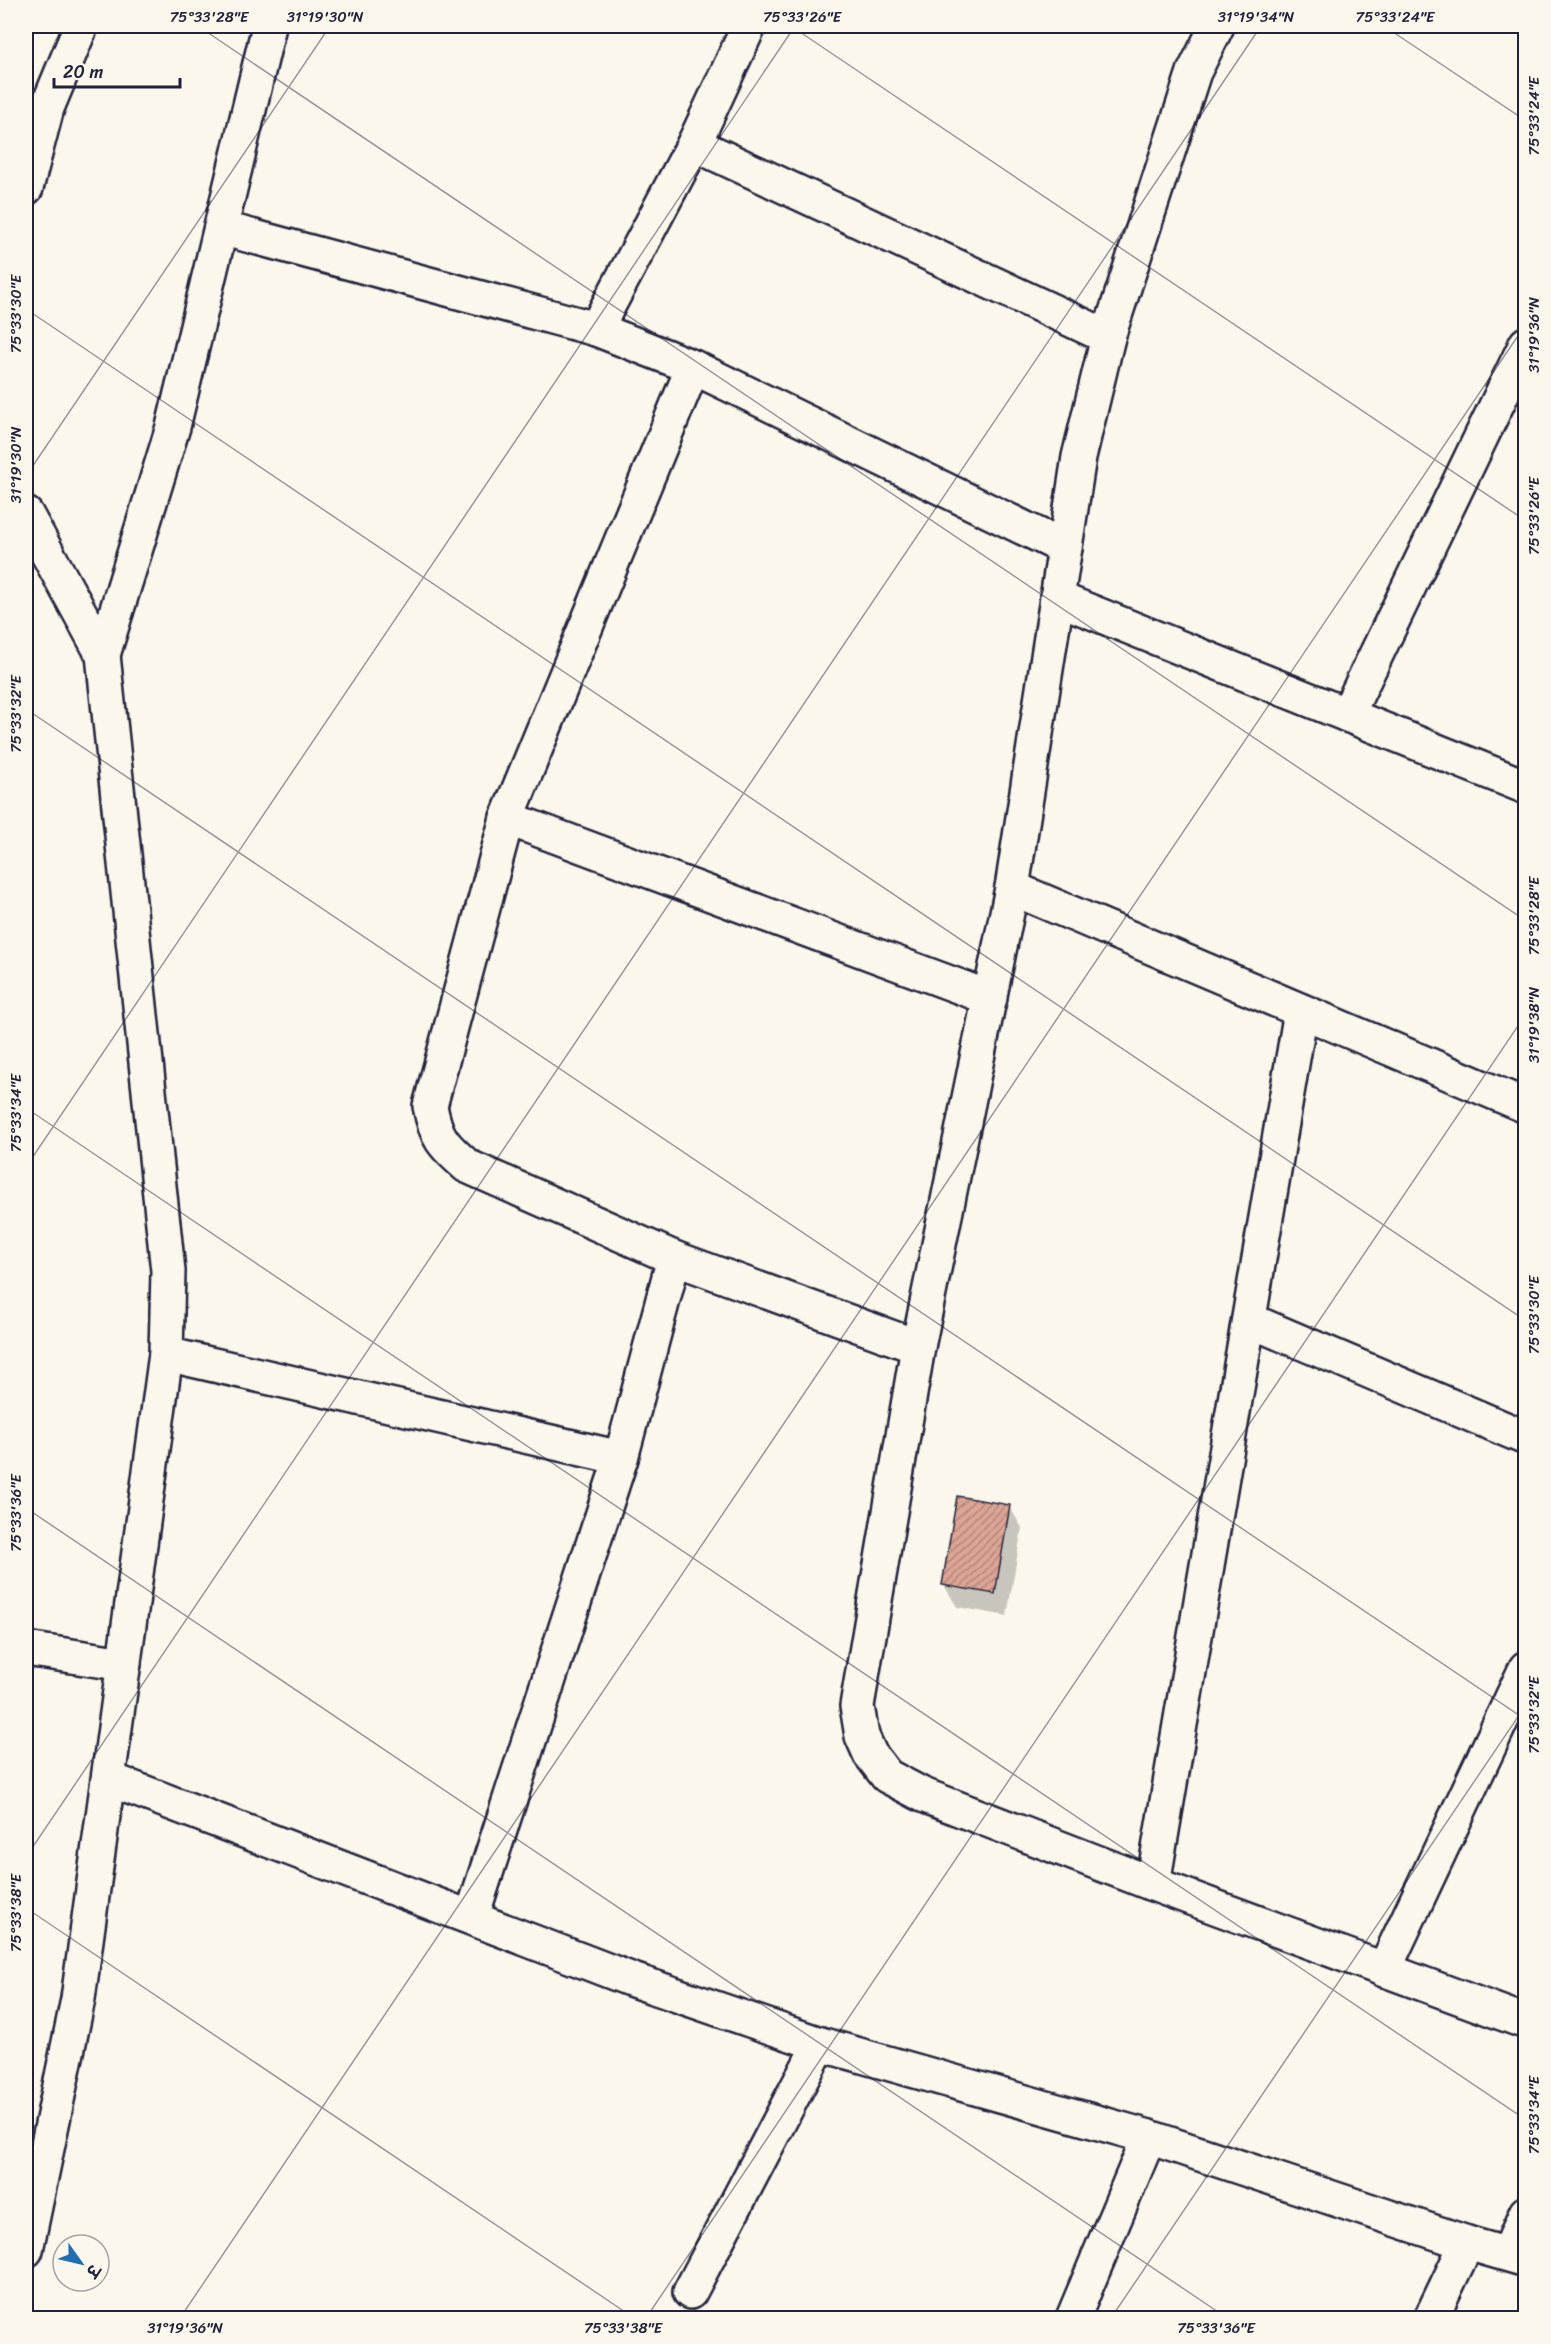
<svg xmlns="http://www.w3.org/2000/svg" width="1551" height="2344" font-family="Sriracha,'Playpen Sans Deva',sans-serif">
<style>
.shadow{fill:#0003}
.building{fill:url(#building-hatch);stroke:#22223b;stroke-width:1.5}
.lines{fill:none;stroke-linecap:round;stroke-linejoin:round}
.minor-casing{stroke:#22223b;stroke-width:38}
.minor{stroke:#fbf7ec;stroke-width:33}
.ticks{fill:none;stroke:#22223b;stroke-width:1.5;stroke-opacity:0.45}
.neatline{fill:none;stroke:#22223b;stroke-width:2}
.ticks-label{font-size:15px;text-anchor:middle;fill:#22223b}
</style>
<defs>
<pattern id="building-hatch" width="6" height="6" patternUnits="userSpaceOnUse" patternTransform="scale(1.5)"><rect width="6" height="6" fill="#dba494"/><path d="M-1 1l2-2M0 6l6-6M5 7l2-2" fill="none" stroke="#b1857a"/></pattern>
</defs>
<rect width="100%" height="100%" fill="#fbf7ec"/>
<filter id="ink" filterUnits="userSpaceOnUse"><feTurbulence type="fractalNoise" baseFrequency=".0167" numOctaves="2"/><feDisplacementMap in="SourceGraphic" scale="12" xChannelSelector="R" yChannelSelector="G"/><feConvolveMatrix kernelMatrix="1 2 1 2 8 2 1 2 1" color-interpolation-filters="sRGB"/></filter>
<g filter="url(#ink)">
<!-- shadow -->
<path class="shadow" d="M1009,1506L1022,1528L1007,1616L957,1607L944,1585Z"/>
<!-- building -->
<path class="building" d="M957,1496L1010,1505L995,1594L942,1585Z"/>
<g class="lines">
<defs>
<g id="minor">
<path d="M1217,26L1194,72L1108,337L1079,457L1012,888L918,1347L857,1706L862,1736L870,1754L887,1776L923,1795L1153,1884L1526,2022"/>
<path d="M694,144L1108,337"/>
<path d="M26,188L47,108L81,26"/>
<path d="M221,228L596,329L693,367L1065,548"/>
<path d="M596,329L694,144L749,26"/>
<path d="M693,367L507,818L430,1106C436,1138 443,1145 467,1166L674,1258L918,1347"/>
<path d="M26,514L103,655L168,1271L166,1354L78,1999L26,2250"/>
<path d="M1057,598L1526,787"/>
<path d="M103,655L173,427L269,26"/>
<path d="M1347,715L1526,344"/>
<path d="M507,818L990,998"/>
<path d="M1012,888L1526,1106"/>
<path d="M1249,1320L1526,1438"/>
<path d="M166,1354L621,1458"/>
<path d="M26,1649L124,1664"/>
<path d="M109,1779L630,1979L820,2044L1149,2137L1467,2243L1526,2260"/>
<path d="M1153,1884L1301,1011"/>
<path d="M472,1916L621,1458L674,1258"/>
<path d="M1384,1970L1526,1668"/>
<path d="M1509,2253L1526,2213"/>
<path d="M690,2292L820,2044"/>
<path d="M1073,2318L1149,2137"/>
<path d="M1431,2318L1467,2243"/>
</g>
</defs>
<!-- minor casing -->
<use href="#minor" class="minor-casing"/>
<!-- minor -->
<use href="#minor" class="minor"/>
</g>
</g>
<!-- ticks -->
<path class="ticks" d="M198,26L1526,921M791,26L1526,521M1384,26L1526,121M26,309L1526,1321M26,476L330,26M26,709L1526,1720M26,1108L1526,2120M26,1167L795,26M26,1508L1227,2318M26,1857L1261,26M26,1908L634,2318M26,2308L42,2318M180,2318L1526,324M646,2318L1526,1014M1111,2318L1526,1705"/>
<!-- margin -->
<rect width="1551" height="2344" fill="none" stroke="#fbf7ec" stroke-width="66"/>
<!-- north arrow -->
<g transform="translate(81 2263) rotate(124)"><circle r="28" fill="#fbf7ec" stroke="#a4a2a5" stroke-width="1.5"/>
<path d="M0-4.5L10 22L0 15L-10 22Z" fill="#1f6fb2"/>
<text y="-9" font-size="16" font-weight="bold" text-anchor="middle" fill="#22223b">उ</text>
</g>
<!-- scale -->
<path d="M54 78v9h126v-9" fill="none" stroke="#22223b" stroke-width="3"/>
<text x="63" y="78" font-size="18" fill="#22223b" stroke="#fbf7ec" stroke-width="4.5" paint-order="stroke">20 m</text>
<rect x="33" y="33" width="1485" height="2278" class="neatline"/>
<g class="ticks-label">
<text x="209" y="22">75°33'28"E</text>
<text x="325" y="22">31°19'30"N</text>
<text x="802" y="22">75°33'26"E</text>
<text x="1256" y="22">31°19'34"N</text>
<text x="1395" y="22">75°33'24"E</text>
<text transform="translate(1534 116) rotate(-90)" y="5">75°33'24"E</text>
<text transform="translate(16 314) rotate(-90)" y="5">75°33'30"E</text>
<text transform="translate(1534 335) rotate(-90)" y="5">31°19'36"N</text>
<text transform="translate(16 465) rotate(-90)" y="5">31°19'30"N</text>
<text transform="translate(1534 516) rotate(-90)" y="5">75°33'26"E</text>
<text transform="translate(16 714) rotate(-90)" y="5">75°33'32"E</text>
<text transform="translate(1534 916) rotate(-90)" y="5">75°33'28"E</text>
<text transform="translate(1534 1025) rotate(-90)" y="5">31°19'38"N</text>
<text transform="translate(16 1113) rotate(-90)" y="5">75°33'34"E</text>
<text transform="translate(1534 1315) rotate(-90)" y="5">75°33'30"E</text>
<text transform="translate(16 1513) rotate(-90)" y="5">75°33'36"E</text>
<text transform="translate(1534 1715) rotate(-90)" y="5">75°33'32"E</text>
<text transform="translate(16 1913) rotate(-90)" y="5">75°33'38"E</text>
<text transform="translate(1534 2115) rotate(-90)" y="5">75°33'34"E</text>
<text x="185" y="2333">31°19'36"N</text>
<text x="623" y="2333">75°33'38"E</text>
<text x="1216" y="2333">75°33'36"E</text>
</g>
</svg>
